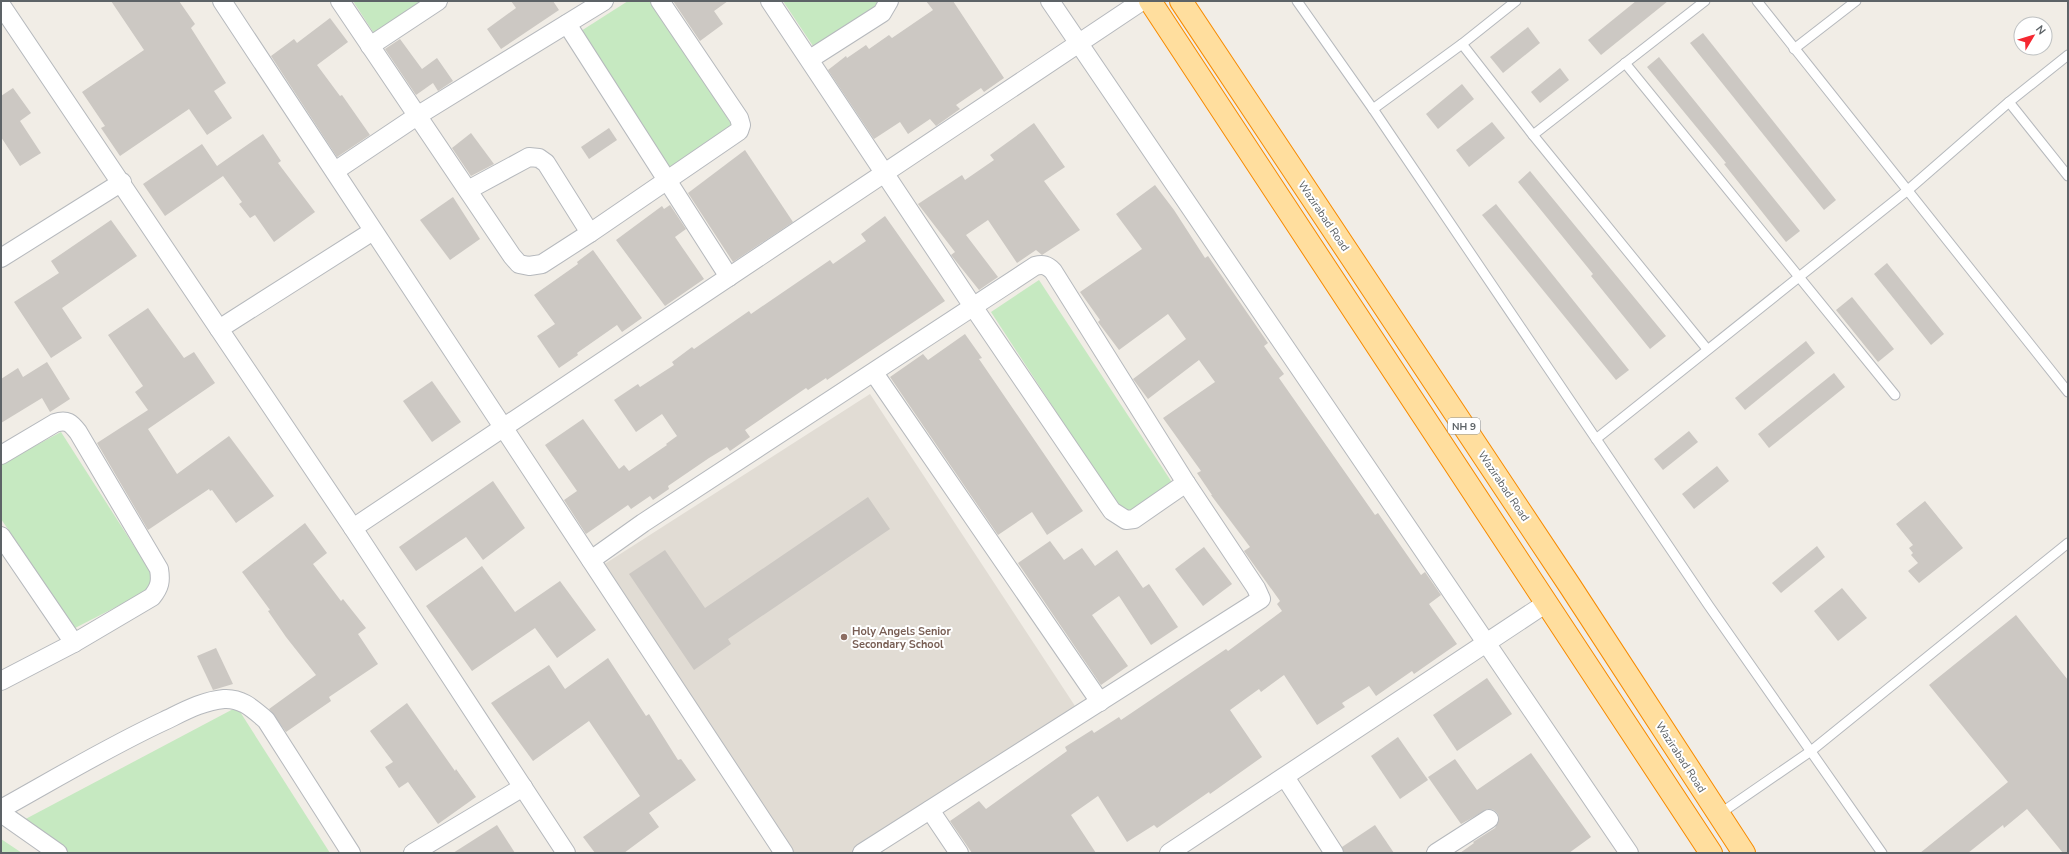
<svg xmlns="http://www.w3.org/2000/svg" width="2069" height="854" font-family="'Nunito Sans',sans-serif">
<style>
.education{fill:#e1dcd4}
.green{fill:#c6e9c1}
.building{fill:#ccc8c3}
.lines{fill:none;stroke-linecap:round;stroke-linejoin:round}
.service-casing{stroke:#b6b9bd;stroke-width:11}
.minor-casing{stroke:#b6b9bd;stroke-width:20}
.trunk-casing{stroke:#f78b00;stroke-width:24}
.service{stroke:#fff;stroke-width:9}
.minor{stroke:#fff;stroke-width:18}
.trunk{stroke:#ffde9e;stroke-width:22}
.education-dot{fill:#8d6e63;stroke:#fff;stroke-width:1.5}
.labels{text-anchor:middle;stroke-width:4;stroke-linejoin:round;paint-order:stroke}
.shield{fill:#fff;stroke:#8e9295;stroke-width:1}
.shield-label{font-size:10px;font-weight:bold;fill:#5d6367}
.street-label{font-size:11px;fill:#5d6367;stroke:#fff}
.education-label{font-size:11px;font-weight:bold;fill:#785e54;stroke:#fff;text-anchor:start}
</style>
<rect width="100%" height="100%" fill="#f1ede6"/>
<!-- education -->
<path class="education" d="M870,394L1077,709L855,853H794L603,565Z"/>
<!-- green -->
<g class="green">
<path d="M353,1H428L375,35Z"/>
<path d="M628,1H652L737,133L674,174L581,31Z"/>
<path d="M783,1H878L882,8L817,52Z"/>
<path d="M1039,280L1175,487L1126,519L991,312Z"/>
<path d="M61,432L159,585L75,628L1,519V464Z"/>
<path d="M237,707L330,853H65L18,823Z"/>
<path d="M1,839L22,853H1Z"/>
</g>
<!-- building -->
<g class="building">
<path d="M111,1H179L195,24L191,28L226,83L214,91L232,118L207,135L189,109L120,156L101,128L105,126L82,92L144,50Z"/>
<path d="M511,1H553L559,10L501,49L487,29L516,8Z"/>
<path d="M673,1H728L714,11L723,24L700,41Z"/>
<path d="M926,1H953L1004,78L984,92L981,88L956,105L960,109L936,126L930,119L908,134L900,122L874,139L828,70L846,56L847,58L866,45L869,49L889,35L892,38L933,10Z"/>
<path d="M1636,1H1668L1601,55L1588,40Z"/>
<path d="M330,18L348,42L317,65L340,96L342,95L370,135L337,157L271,56L294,39L297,43Z"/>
<path d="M1528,27L1540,43L1503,73L1490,57Z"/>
<path d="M1703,33L1836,200L1824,210L1690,43Z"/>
<path d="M400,39L422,69L437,58L453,81L438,91L433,83L416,95L385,49Z"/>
<path d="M1659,57L1800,231L1786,242L1724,164L1726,163L1647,67Z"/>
<path d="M1560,68L1569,80L1540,103L1531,92Z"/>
<path d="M1462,84L1474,99L1438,129L1426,114Z"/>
<path d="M13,88L31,113L20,121L41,153L20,166L1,137V96Z"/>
<path d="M1492,122L1505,138L1469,167L1456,150Z"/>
<path d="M1034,123L1065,167L1044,181L1080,230L1042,255L1036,250L1017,263L988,220L966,235L998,277L979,290L951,255L955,252L918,204L962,175L965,180L994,160L990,155Z"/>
<path d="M609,128L617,140L589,159L581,147Z"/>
<path d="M471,133L494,164L471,176L452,148Z"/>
<path d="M263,134L281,161L278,163L315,212L274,242L255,215L250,218L239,204L242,202L223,176L165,216L143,184L202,144L217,166Z"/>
<path d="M745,150L793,222L733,262L688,193Z"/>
<path d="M1530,171L1666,336L1650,349L1591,276L1593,274L1518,182Z"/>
<path d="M1155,185L1174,210L1205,258L1208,256L1268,343L1264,346L1284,374L1279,378L1375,515L1378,513L1421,575L1425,572L1441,595L1429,604L1457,644L1414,674L1412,671L1376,696L1369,686L1342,703L1345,707L1317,725L1284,675L1261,692L1259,689L1230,710L1262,757L1210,794L1209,792L1157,828L1154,825L1127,842L1098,796L1071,815L1096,853H972L950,821L979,801L986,809L1067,751L1065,747L1092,730L1094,733L1119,717L1121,720L1226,649L1228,651L1282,611L1277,604L1280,601L1244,551L1250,547L1211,495H1212L1197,473L1201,471L1163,418L1215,382L1199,360L1148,399L1133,379L1186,339L1168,314L1119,350L1098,322L1100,320L1080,292L1142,249L1116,214Z"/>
<path d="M453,197L480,239L450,260L420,220Z"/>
<path d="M1496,204L1629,370L1616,380L1482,215Z"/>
<path d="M670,205L686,229L675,237L704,279L665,306L616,240L662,206L664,209Z"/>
<path d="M885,216L945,301L827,380L826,378L808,390L806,388L745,430L750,437L730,451L727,447L709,458L668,486L669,489L653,500L650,496L631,509L628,505L586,534L564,500L577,491L545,445L583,419L619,469L624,465L629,471L667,445L666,444L677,436L662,414L636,432L614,400L638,384L640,387L674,365L672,362L692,347L694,349L749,311L751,314L830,260L833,264L866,241L861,234Z"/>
<path d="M111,220L137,256L62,308L82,338L51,358L14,302L59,273L51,261Z"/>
<path d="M593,250L642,318L622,332L617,325L577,353L578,355L559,368L537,336L555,324L534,295L578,264L577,262Z"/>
<path d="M1887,263L1944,334L1931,345L1874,274Z"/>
<path d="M1852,297L1894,349L1878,362L1836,310Z"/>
<path d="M148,308L184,358L194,352L215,383L148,429L177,474L229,436L274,496L236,523L212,490L210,491L209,489L148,530L97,443L148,410L135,392L143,386L108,335Z"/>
<path d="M965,334L982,358L979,359L1083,511L1047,535L1032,512L998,535L890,377L923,354L928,360Z"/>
<path d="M1806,341L1815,353L1745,410L1735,398Z"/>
<path d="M47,362L70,399L50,412L42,398L1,423V379L18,368L23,377Z"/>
<path d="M1834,373L1845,387L1769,448L1758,434Z"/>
<path d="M432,381L461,422L432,442L403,401Z"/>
<path d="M1689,431L1698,442L1663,470L1654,459Z"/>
<path d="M1717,466L1729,481L1694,509L1682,494Z"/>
<path d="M493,481L525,528L483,560L466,537L416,571L399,547Z"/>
<path d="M868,497L890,529L728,639L731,644L694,670L629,574L665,550L705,608Z"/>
<path d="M1925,501L1963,548L1919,583L1908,571L1918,563L1911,555L1913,553L1909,548L1913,545L1896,524Z"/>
<path d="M305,523L327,553L313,564L341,601L343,599L366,628L358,634L378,664L329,697L331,701L286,732L269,709L316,675L286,637L268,611L270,610L242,572Z"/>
<path d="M1050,541L1064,560L1082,548L1095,566L1117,550L1143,588L1149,584L1178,627L1151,645L1119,596L1092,615L1128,666L1101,685L1018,563Z"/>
<path d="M1817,546L1825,557L1781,593L1772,583Z"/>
<path d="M1204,547L1232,584L1203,606L1175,569Z"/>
<path d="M482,566L515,612L560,581L596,630L557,658L535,628L472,671L426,606Z"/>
<path d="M1842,588L1867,618L1838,641L1814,611Z"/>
<path d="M2016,615L2068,680V853H2063L2027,809L2004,828L2003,825L1968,853H1920L2008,782L1929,685Z"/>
<path d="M216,648L233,684L213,690L197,656Z"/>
<path d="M608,658L646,716L649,714L678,760L681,759L696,780L649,813L659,827L624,853H595L583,837L640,796L589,721L533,761L491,703L549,665L565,689Z"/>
<path d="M1487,678L1512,714L1457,751L1433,715Z"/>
<path d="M407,703L455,771L456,769L476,797L438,824L408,782L399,788L385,767L393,762L370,731Z"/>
<path d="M1398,737L1428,780L1400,799L1371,756Z"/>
<path d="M1531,753L1591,837L1569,853H1460L1474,843L1473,842L1495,828L1499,819L1498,814L1494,810L1488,809L1461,824L1428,777L1455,759L1477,790Z"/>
<path d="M497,825L515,853H453Z"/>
<path d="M1375,825L1394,853H1344L1342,847Z"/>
</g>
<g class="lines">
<defs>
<g id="service">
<path d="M1297,1L1373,109L1709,606L1882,853"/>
<path d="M1757,1L2068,392"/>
<path d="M1462,44L1533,135L1707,349"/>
<path d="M1794,49L1856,1"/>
<path d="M1625,63L1895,395"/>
<path d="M2009,102L2068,176"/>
<path d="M1373,109L1462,44L1516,1"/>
<path d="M1533,135L1705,1"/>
<path d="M1596,439L1908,190L2009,102L2068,55"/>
<path d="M1718,815L1811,751L2068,543"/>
</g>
<g id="minor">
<path d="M222,1L784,853"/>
<path d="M340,1L512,256L519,264L529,266L542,264L590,233L739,131L741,125L739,118L660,1"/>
<path d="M770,1L972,305L1112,511L1126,520L1134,519L1186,483"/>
<path d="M1050,1L1629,853"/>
<path d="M1,5L353,528L566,853"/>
<path d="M567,24L729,277"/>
<path d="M370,46L438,1"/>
<path d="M810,59L882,13L889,1"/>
<path d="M335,171L417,116L604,1"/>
<path d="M468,190L529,157L539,158L546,163L590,233"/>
<path d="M1,258L122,182"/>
<path d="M219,329L373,231"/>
<path d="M874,373L1100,702"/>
<path d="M1,455L55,423C67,419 71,423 78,432L159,569C161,581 160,587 152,597L74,643L1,681"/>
<path d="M353,528L1142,1"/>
<path d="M1,536L74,643"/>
<path d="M591,560L643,523L1035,266C1043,264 1047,265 1053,271L1186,483L1256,588L1261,599L862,853"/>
<path d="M1285,777L1334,853"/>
<path d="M1,809C55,779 108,747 164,721C183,712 202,701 224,699C242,698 253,709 266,720L351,853"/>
<path d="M930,810L959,853"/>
<path d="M1,813L58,853"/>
<path d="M413,853L523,787"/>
<path d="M1169,853L1545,604"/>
<path d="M1436,853L1489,819"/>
</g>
<g id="trunk">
<path d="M1150,1L1711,853"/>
<path d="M1181,1L1570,586L1744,853"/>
</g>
</defs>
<!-- service casing -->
<use href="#service" class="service-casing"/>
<!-- minor casing -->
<use href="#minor" class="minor-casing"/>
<!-- trunk casing -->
<use href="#trunk" class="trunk-casing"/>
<!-- service -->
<use href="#service" class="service"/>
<!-- minor -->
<use href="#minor" class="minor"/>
<!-- trunk -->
<use href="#trunk" class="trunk"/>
</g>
<!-- markers -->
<circle class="education-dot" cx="844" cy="637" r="4"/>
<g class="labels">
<!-- shield labels -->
<rect class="shield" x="1448" y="418" width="32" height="16" rx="3"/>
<g class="shield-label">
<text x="1464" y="430">NH 9</text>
</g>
<!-- street labels -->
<g class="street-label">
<text transform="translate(1324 216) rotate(56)" y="4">Wazirabad Road</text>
<text transform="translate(1504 486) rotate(56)" y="4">Wazirabad Road</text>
<text transform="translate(1681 757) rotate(57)" y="4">Wazirabad Road</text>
</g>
<!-- education labels -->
<g class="education-label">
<text x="852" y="635">Holy Angels Senior<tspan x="852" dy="13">Secondary School</tspan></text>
</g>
</g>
<!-- border -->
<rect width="2069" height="854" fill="none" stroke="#5d6367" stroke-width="4"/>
<!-- north arrow -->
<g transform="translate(2033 36) rotate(52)"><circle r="19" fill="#ffffff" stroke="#bec1c2"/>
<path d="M0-3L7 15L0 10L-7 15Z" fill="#f52831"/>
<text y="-6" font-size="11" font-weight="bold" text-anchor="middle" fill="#5d6367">N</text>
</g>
</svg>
